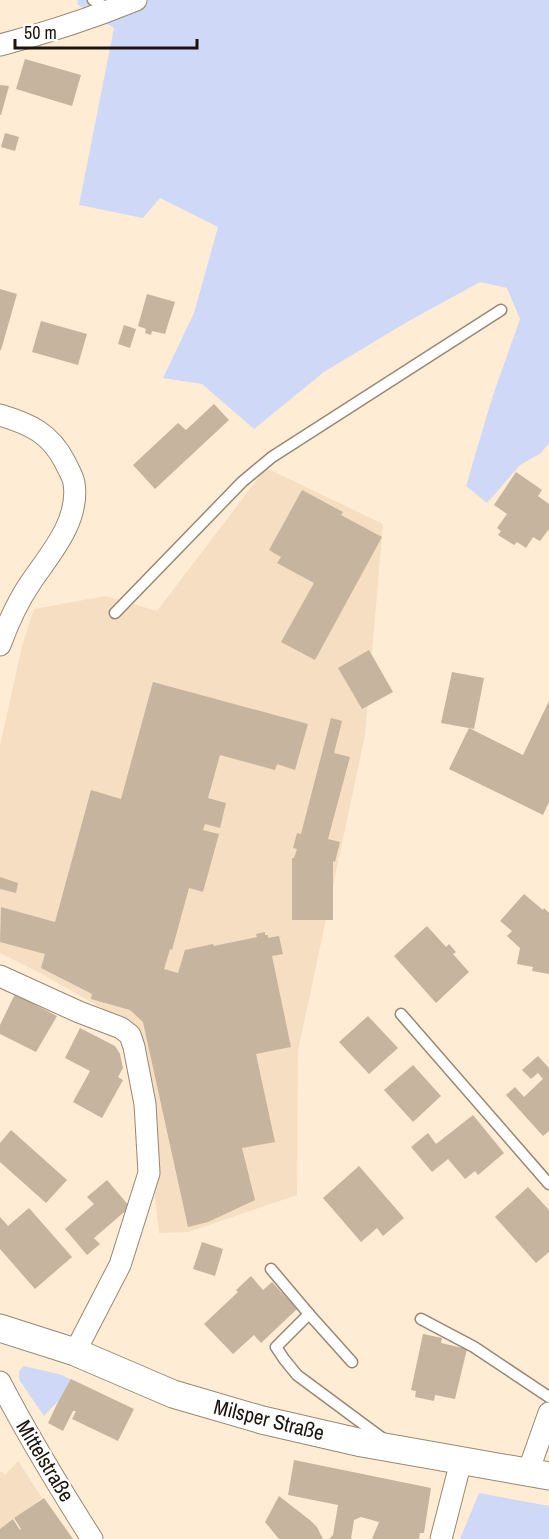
<svg xmlns="http://www.w3.org/2000/svg" width="549" height="1539" font-family="'Archivo Narrow',sans-serif">
<style>
.built{fill:#f5dec1}
.green{fill:#d0d8f7}
.building{fill:#c6b49f}
.lines{fill:none;stroke-linecap:round;stroke-linejoin:round}
.service-casing{stroke:#988873;stroke-width:13}
.minor-casing{stroke:#988873;stroke-width:23}
.tertiary-casing{stroke:#988873;stroke-width:29}
.service{stroke:#fff;stroke-width:10}
.minor{stroke:#fff;stroke-width:21}
.tertiary{stroke:#fff;stroke-width:27}
.labels{text-anchor:middle;stroke-width:4.5;stroke-linejoin:round;paint-order:stroke}
.street-label{font-size:21px;fill:#1b150d;stroke:#fff}
</style>
<rect width="100%" height="100%" fill="#feecd5"/>
<!-- built -->
<g class="built">
<path d="M266,468L383,524L365,735L298,1051L297,1195L188,1232L159,1233L137,1028L42,974L0,953V746L22,646L34,609L106,596L157,611Z"/>
<path d="M18,1461L42,1498L0,1529V1471L5,1475Z"/>
</g>
<!-- green -->
<g class="green">
<path d="M78,0H549V443L541,453L520,465L487,503L466,486L492,398L520,319L507,288L480,282L407,322L324,372L254,429L202,384L163,378L194,313L218,227L160,198L143,218L79,205L114,28L77,4Z"/>
<path d="M24,1366L62,1375L72,1380L58,1401L44,1416L20,1381C18,1374 18,1371 24,1366Z"/>
<path d="M479,1493L549,1506V1539H460Z"/>
</g>
<!-- building -->
<g class="building">
<path d="M25,59L81,75L72,106L16,89Z"/>
<path d="M0,85L9,86L1,115H0Z"/>
<path d="M5,133L19,137L15,151L1,147Z"/>
<path d="M0,289L17,294L1,350H0Z"/>
<path d="M147,294L175,302L165,334L152,331L151,335L145,333L146,329L138,326Z"/>
<path d="M41,321L87,334L78,365L32,352Z"/>
<path d="M124,325L136,329L130,348L118,344Z"/>
<path d="M214,404L229,420L155,489L133,465L178,423L186,430Z"/>
<path d="M516,472L542,490L538,496L549,504V529L540,541L533,537L526,548L517,542L514,545L498,535L501,531L497,528L507,514L494,505Z"/>
<path d="M302,490L343,512L341,515L382,537L315,660L281,642L314,583L277,563L281,557L269,550Z"/>
<path d="M369,650L393,692L362,709L338,668Z"/>
<path d="M452,672L484,678L474,729L441,723Z"/>
<path d="M153,682L308,724L295,770L277,764L275,770L220,755L208,798L226,803L220,828L205,824L203,830L219,834L203,892L189,888L172,950L170,949L164,969L178,973L185,950L213,944L214,946L257,937L256,934L265,932V935H268V938L279,936L283,954L272,956L291,1047L256,1054L275,1142L242,1148L255,1200L208,1222L188,1227L143,1022L130,1010L91,999L92,994L41,968L45,954L0,942L1,907L55,922L91,790L121,799Z"/>
<path d="M549,701V802L543,815L449,769L469,728L523,755Z"/>
<path d="M331,718L342,721L334,753L350,757L328,839L340,842L335,862L333,861V920H292V858H294L297,849L293,848L297,833L301,834Z"/>
<path d="M0,877L18,883L16,893L0,889Z"/>
<path d="M524,894L543,910L544,908L549,913V974L532,971L533,967L517,964L520,948L507,936L512,931L500,921Z"/>
<path d="M427,926L446,947L449,944L456,952L453,954L469,972L436,1003L394,956Z"/>
<path d="M15,994L57,1016L36,1052L0,1034V1025Z"/>
<path d="M368,1016L398,1048L369,1074L339,1042Z"/>
<path d="M80,1028L115,1046L120,1054L123,1068L118,1077L123,1080L102,1118L73,1102L90,1071L65,1058Z"/>
<path d="M538,1056L549,1068V1131L543,1136L506,1095L515,1087L524,1097L543,1079L538,1073L531,1079L522,1070Z"/>
<path d="M413,1065L441,1096L413,1122L384,1090Z"/>
<path d="M473,1115L504,1153L478,1175L475,1171L465,1179L448,1159L432,1172L411,1147L428,1133L436,1144Z"/>
<path d="M11,1130L67,1180L46,1203L0,1162V1143Z"/>
<path d="M359,1166L404,1218L383,1236L377,1228L361,1242L323,1198Z"/>
<path d="M107,1180L130,1207L94,1238L100,1244L87,1255L65,1229L94,1204L87,1197Z"/>
<path d="M528,1187L549,1210V1252L536,1263L495,1217Z"/>
<path d="M29,1208L72,1257L35,1289L0,1249V1217L8,1226Z"/>
<path d="M202,1242L223,1249L215,1276L193,1269Z"/>
<path d="M251,1276L263,1290L272,1282L297,1309L261,1343L254,1335L233,1354L204,1324L238,1292L236,1290Z"/>
<path d="M423,1334L442,1338L441,1343L467,1349L455,1399L435,1395L434,1401L415,1397L416,1391L411,1390Z"/>
<path d="M71,1379L134,1409L118,1441L72,1419L76,1411H73L63,1431L48,1423L58,1402Z"/>
<path d="M294,1460L431,1488L424,1533H420L419,1539H372L379,1522L361,1517L354,1520L351,1539H329L333,1535L338,1505L288,1495Z"/>
<path d="M279,1496L311,1521L317,1527L323,1539H279L265,1522Z"/>
<path d="M44,1498L73,1539H0V1529L13,1519L20,1530L21,1529L14,1518Z"/>
</g>
<g class="lines">
<defs>
<g id="service">
<path d="M93,0L111,10"/>
<path d="M115,613L242,482L272,457L501,310"/>
<path d="M401,1014L549,1184"/>
<path d="M271,1269L309,1314"/>
<path d="M421,1319L474,1347L549,1397"/>
<path d="M352,1362L309,1314L276,1347L284,1359L297,1375L382,1438"/>
</g>
<g id="minor">
<path d="M0,45C46,33 92,18 136,0"/>
<path d="M0,415C30,424 50,433 65,462C68,469 73,476 74,483C80,521 50,554 31,582C18,601 8,623 0,645"/>
<path d="M0,976L79,1012L121,1028L130,1035L134,1047L145,1104L149,1173L120,1265L75,1352"/>
<path d="M0,1382C28,1436 59,1487 92,1539"/>
<path d="M528,1472L549,1413"/>
<path d="M441,1539L461,1461"/>
</g>
<path id="tertiary" d="M0,1328L75,1352L173,1394L262,1420L362,1443L549,1476"/>
</defs>
<!-- service casing -->
<use href="#service" class="service-casing"/>
<!-- minor casing -->
<use href="#minor" class="minor-casing"/>
<!-- tertiary casing -->
<use href="#tertiary" class="tertiary-casing"/>
<!-- service -->
<use href="#service" class="service"/>
<!-- minor -->
<use href="#minor" class="minor"/>
<!-- tertiary -->
<use href="#tertiary" class="tertiary"/>
</g>
<g class="labels">
<!-- street labels -->
<g class="street-label">
<text transform="translate(269 1420) rotate(14)" y="7">Milsper Straße</text>
<text transform="translate(45 1461) rotate(59)" y="7">Mittelstraße</text>
</g>
</g>
<!-- scale -->
<path d="M15 39v9h182v-9" fill="none" stroke="#1b150d" stroke-width="3"/>
<text x="24" y="39" font-size="18" fill="#1b150d" stroke="#ffffff" stroke-width="4.5" paint-order="stroke">50 m</text>
</svg>
